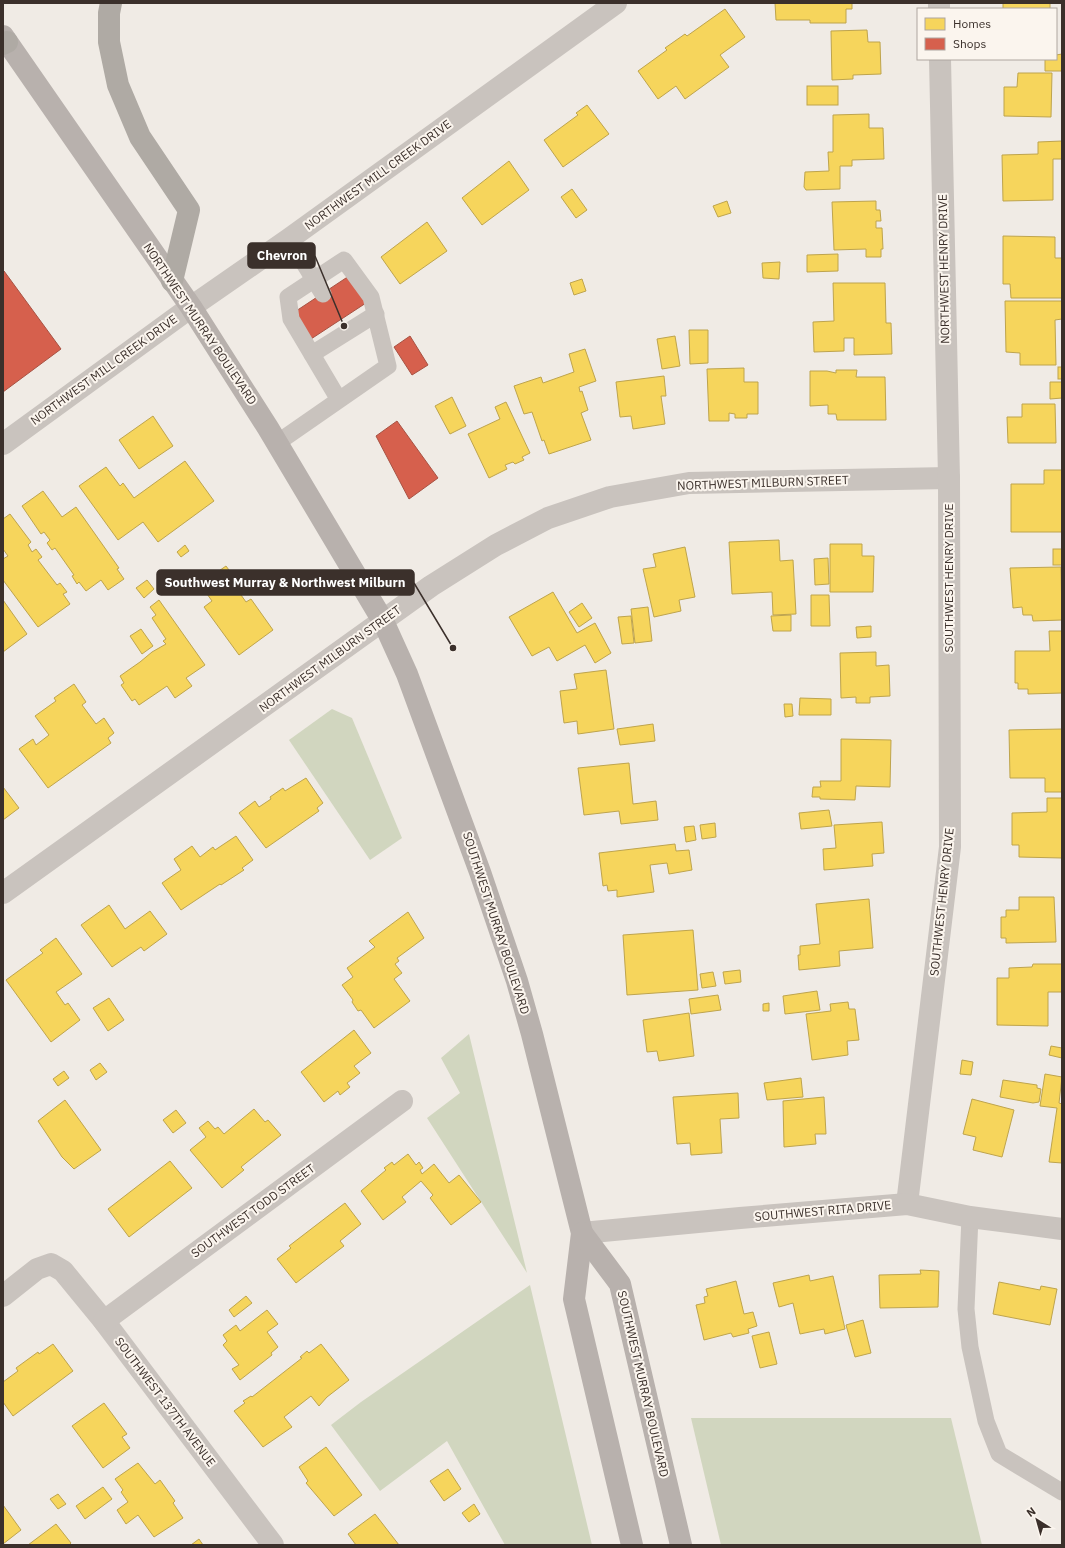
<svg xmlns="http://www.w3.org/2000/svg" width="1065" height="1548" font-family="'IBM Plex Sans',sans-serif">
<style>
.green{fill:#d1d6bf}
.homes{fill:#f6d55c;stroke:#bea44d}
.shops{fill:#d6604d;stroke:#a85243}
.lines{fill:none;stroke-linecap:round;stroke-linejoin:round}
.service{stroke:#c9c3be;stroke-width:17}
.minor{stroke:#c9c3be;stroke-width:22}
.primary{stroke:#b8b1ad;stroke-width:22}
.motorway{stroke:#afaaa4;stroke-width:22}
.labels{text-anchor:middle;stroke-width:4;stroke-linejoin:round;paint-order:stroke}
.street-label{font-size:12px;fill:#3b302b;stroke:#fbf5ee}
.leader{fill:none;stroke:#3b302b;stroke-width:1.5}
.callout-dot{fill:#3b302b;stroke:#fbf5ee;stroke-width:1.5}
.callout{fill:#3b302b;stroke:#3b302b;stroke-width:1.5}
.callout-label{font-size:13px;text-anchor:middle;font-weight:bold;fill:#fff}
</style>
<rect width="100%" height="100%" fill="#f0ebe5"/>
<!-- green -->
<g class="green">
<path d="M332,709L352,718L402,838L370,860L289,740Z"/>
<path d="M469,1034L527,1273L427,1118L460,1093L441,1058Z"/>
<path d="M530,1285L592,1545H505L447,1441L380,1491L331,1425L361,1402Z"/>
<path d="M691,1418H951L982,1545H721Z"/>
</g>
<!-- homes -->
<g class="homes">
<path d="M775,3H852V9H846V23H810V20H776Z"/>
<rect x="1003" y="3" width="47" height="6"/>
<path d="M725,9L745,37L720,55L729,67L685,99L676,86L658,99L638,71L667,50L665,48L685,34L687,36Z"/>
<path d="M867,30L868,42H880L881,74L853,75V79L832,80L831,31Z"/>
<path d="M1062,54V71H1045V59H1056V55Z"/>
<path d="M1018,73H1052L1051,117L1004,116V87H1017Z"/>
<rect x="807" y="86" width="31" height="19"/>
<path d="M587,105L609,134L563,167L544,140L578,115L576,113Z"/>
<path d="M869,114V128H883L884,159L852,160V166H840V189L806,190L804,187L805,172L829,171L828,152H833V115Z"/>
<path d="M1062,141V159H1053V200L1003,201L1002,155L1038,154V142Z"/>
<path d="M509,161L529,190L482,225L462,198Z"/>
<path d="M572,189L587,210L576,218L561,197Z"/>
<path d="M727,201L731,213L718,217L713,206Z"/>
<path d="M876,201V210H880L881,221H876V228H882L883,249H881V257H866V249L834,250L832,202Z"/>
<path d="M427,222L447,251L400,284L381,257Z"/>
<path d="M1003,236L1055,237V258H1062V298H1011L1010,284H1003Z"/>
<path d="M838,254V271L807,272V255Z"/>
<path d="M780,262L779,279L763,278L762,263Z"/>
<path d="M582,279L586,291L574,295L570,283Z"/>
<path d="M833,283H885L886,323H891L892,354L854,355V338H844V351L814,352L813,322L834,321Z"/>
<path d="M1005,301H1062V319L1055,320L1056,365H1020V353L1006,352Z"/>
<path d="M689,330H708V363L690,364Z"/>
<path d="M675,336L680,366L662,369L657,339Z"/>
<path d="M585,349L596,381L579,387L580,392L582,391L588,410L581,413L591,440L549,454L544,440L542,441L532,412L524,414L514,386L541,377L543,383L574,372L569,354Z"/>
<rect x="1058" y="367" width="4" height="12"/>
<path d="M744,368V382H758V414H747V418H735V414L729,413V421H709L707,369Z"/>
<path d="M836,370H857L856,377H885L886,420H837L836,414H828V405L810,406V371H827L836,373Z"/>
<path d="M664,376L666,396H661L665,424L633,429L631,416L620,417L616,382Z"/>
<path d="M1050,382H1062V398L1050,399Z"/>
<path d="M452,397L466,426L450,434L435,406Z"/>
<path d="M506,402L530,453L522,457L524,460L515,464L513,462L505,465L507,469L489,478L468,434L500,419L495,407Z"/>
<path d="M1022,404H1055L1056,443H1008L1007,417H1022Z"/>
<path d="M153,416L173,446L139,469L119,440Z"/>
<path d="M185,461L214,501L158,542L143,522L118,540L79,486L106,467L120,486L123,483L134,498Z"/>
<path d="M1044,470H1062V532H1011V484H1044Z"/>
<path d="M43,491L62,517L76,507L119,568L117,569L124,579L108,590L101,580L86,591L79,582L77,584L72,576L74,575L55,548L52,550L47,543L50,540L44,532L41,534L22,506Z"/>
<path d="M10,514L31,542L28,545L32,552L36,549L42,557L38,560L57,585L60,583L67,592L63,594L70,604L38,627L3,580V559L8,556L3,549V519Z"/>
<path d="M779,540L780,561L793,560L796,614L773,615L772,592L732,594L729,542Z"/>
<path d="M830,544H862V556H874L873,592H830Z"/>
<path d="M185,545L189,551L181,557L177,552Z"/>
<path d="M685,547L695,597L679,600L681,611L654,617L643,569L656,567L653,554Z"/>
<rect x="1053" y="549" width="9" height="16"/>
<path d="M828,558L829,584L815,585L814,559Z"/>
<path d="M226,566L240,585L236,588L246,602L251,599L273,630L239,655L204,607L212,601L200,584Z"/>
<path d="M1061,567L1062,620L1033,621L1032,615H1023L1022,607L1013,608L1010,568Z"/>
<path d="M147,580L154,589L144,598L136,588Z"/>
<path d="M553,592L577,633L595,623L611,653L595,663L585,645L557,661L549,647L532,656L509,617Z"/>
<path d="M811,595H829L830,626H811Z"/>
<path d="M3,600L27,634L3,652Z"/>
<path d="M159,600L205,665L186,678L192,686L175,698L167,686L139,705L135,699L132,701L121,685L124,683L120,676L140,662L152,652L166,644L163,641L166,639L152,618L156,615L150,607Z"/>
<path d="M582,603L592,618L579,627L569,612Z"/>
<path d="M648,607L652,641L635,643L631,609Z"/>
<path d="M791,615V631H773L771,616Z"/>
<path d="M631,616L634,643L622,644L618,617Z"/>
<path d="M871,626V637L857,638L856,627Z"/>
<path d="M141,629L153,646L142,654L130,636Z"/>
<path d="M1049,631H1062V693L1028,694V689H1018V683H1015V651H1050Z"/>
<path d="M876,652V666L889,665L890,696L870,697V703H856V697L841,698L840,653Z"/>
<path d="M606,670L614,729L578,734L577,721L564,723L560,691L577,689L574,674Z"/>
<path d="M74,684L86,702L82,705L96,724L104,718L114,733L108,738L111,743L48,788L19,749L33,739L36,745L49,735L35,716L56,701L54,698Z"/>
<path d="M800,698L831,699V715H799Z"/>
<path d="M784,704H792L793,716L785,717Z"/>
<path d="M653,724L655,741L620,745L617,729Z"/>
<path d="M1062,729V792H1045V778H1010L1009,730Z"/>
<path d="M841,739L891,740L890,787L856,786L855,800L820,799V797H812L813,787H821L820,781H841Z"/>
<path d="M629,763L633,804L656,801L658,820L621,824L619,811L584,815L578,768Z"/>
<path d="M306,778L323,803L317,808L319,811L266,848L239,813L255,801L259,807L271,799L270,797L283,788L285,791Z"/>
<path d="M3,787L19,808L3,820Z"/>
<path d="M1047,798H1062V858L1019,857V845H1012V813L1047,812Z"/>
<path d="M829,810L832,826L801,829L799,813Z"/>
<path d="M882,822L884,853L872,854L873,866L824,870L823,849L836,848L834,825Z"/>
<path d="M715,823L716,837L702,839L700,825Z"/>
<path d="M694,826L696,840L686,842L684,827Z"/>
<path d="M236,836L253,860L242,868L244,870L221,885L220,884L181,910L162,883L181,870L174,859L192,846L200,857L213,847L215,850Z"/>
<path d="M675,844L676,851L689,850L692,870L669,874L667,863L650,865L654,892L617,897V890L608,891L607,885L603,886L599,853Z"/>
<path d="M1019,897H1054L1056,942L1006,943V938H1001V917H1006V910H1019Z"/>
<path d="M869,899L873,948L839,951L840,966L799,970L798,955H800V946L820,944L816,904Z"/>
<path d="M109,905L125,929L150,911L167,934L144,951L141,947L112,967L81,925Z"/>
<path d="M408,912L424,938L397,958L399,961L395,964L402,973L394,979L410,1001L374,1028L361,1010L358,1011L352,1002L353,1000L342,985L353,977L347,968L375,947L369,941Z"/>
<path d="M693,930L698,990L627,995L623,935Z"/>
<path d="M56,938L82,974L56,992L65,1005L68,1003L80,1020L51,1042L6,980L43,953L40,950Z"/>
<path d="M1033,964H1062V992H1048V1026L997,1025V978H1009V968L1032,967Z"/>
<path d="M740,970L741,982L725,984L723,972Z"/>
<path d="M713,972L716,986L702,988L700,974Z"/>
<path d="M817,991L820,1010L785,1014L783,996Z"/>
<path d="M718,995L721,1010L691,1014L689,999Z"/>
<path d="M109,998L124,1020L108,1031L93,1008Z"/>
<path d="M848,1002L849,1009H855L859,1040L847,1041L848,1055L812,1060L806,1014L831,1011L830,1004Z"/>
<path d="M769,1003V1011H763V1004Z"/>
<path d="M689,1013L694,1056L659,1061L657,1051L647,1052L643,1020Z"/>
<path d="M354,1030L371,1053L354,1066L360,1073L347,1083L350,1087L340,1095L338,1091L324,1102L301,1072Z"/>
<path d="M1051,1046L1062,1048V1058L1049,1055Z"/>
<path d="M962,1060L973,1062L971,1075L960,1074Z"/>
<path d="M100,1063L107,1072L96,1080L90,1070Z"/>
<path d="M64,1071L69,1078L58,1086L53,1079Z"/>
<path d="M1045,1074L1062,1077L1059,1103L1062,1104V1163L1049,1162L1057,1108L1040,1106Z"/>
<path d="M801,1078L803,1097L767,1100L764,1083Z"/>
<path d="M1003,1080L1037,1085V1088L1041,1089L1039,1102L1033,1103L1000,1097Z"/>
<path d="M738,1093L739,1118L720,1119L722,1153L691,1155L690,1143L677,1144L673,1097Z"/>
<path d="M824,1097L826,1134H815L816,1144L784,1147L783,1101Z"/>
<path d="M972,1099L1014,1110L1002,1157L973,1150L976,1137L963,1134Z"/>
<path d="M65,1100L101,1150L74,1169L62,1157L38,1121Z"/>
<path d="M254,1109L265,1122L268,1120L281,1135L241,1167L244,1170L222,1188L190,1150L206,1137L199,1128L208,1121L215,1129L218,1127L224,1134Z"/>
<path d="M176,1110L186,1123L173,1133L163,1120Z"/>
<path d="M408,1154L416,1165L419,1162L423,1168L420,1170L422,1174L434,1164L449,1183L459,1175L481,1202L451,1225L430,1198L433,1195L421,1181L402,1197L406,1202L383,1220L361,1191L386,1170L384,1168L392,1162L394,1165Z"/>
<path d="M170,1161L192,1188L129,1237L108,1209Z"/>
<path d="M345,1203L361,1224L340,1241L344,1246L296,1283L277,1259L291,1248L289,1246Z"/>
<path d="M920,1270L939,1271L938,1307L880,1308L879,1275L921,1274Z"/>
<path d="M809,1275L810,1281L833,1276L845,1329L825,1334L824,1329L800,1334L793,1303L779,1307L773,1283Z"/>
<path d="M736,1281L744,1314L753,1312L757,1326L748,1329L749,1333L733,1337L731,1333L704,1340L696,1305L705,1303L704,1297L708,1296L706,1289Z"/>
<path d="M999,1282L1040,1290L1041,1286L1057,1289L1050,1325L993,1314Z"/>
<path d="M246,1296L252,1303L234,1317L229,1310Z"/>
<path d="M267,1310L278,1324L267,1332L278,1347L271,1353L272,1355L240,1380L232,1369L239,1365L223,1345L227,1341L223,1335L236,1325L240,1331Z"/>
<path d="M863,1320L871,1353L855,1357L846,1325Z"/>
<path d="M769,1332L777,1364L760,1368L752,1336Z"/>
<path d="M53,1344L73,1371L13,1416L3,1402V1382L18,1371L16,1368L38,1352L39,1354Z"/>
<path d="M321,1344L349,1380L327,1397L319,1406L311,1396L284,1417L292,1427L263,1447L234,1411L245,1403L243,1401L251,1396L252,1397L302,1358L300,1357L307,1351L309,1353Z"/>
<path d="M104,1403L127,1434L122,1437L130,1448L103,1468L72,1426Z"/>
<path d="M326,1447L362,1495L334,1516L306,1483L308,1481L299,1467Z"/>
<path d="M138,1463L155,1484L160,1480L175,1501L173,1503L183,1518L154,1537L138,1515L126,1524L117,1510L128,1502L121,1492L123,1490L115,1479Z"/>
<path d="M448,1469L461,1489L444,1501L430,1481Z"/>
<path d="M103,1487L112,1499L85,1519L76,1506Z"/>
<path d="M58,1494L66,1504L58,1509L50,1499Z"/>
<path d="M474,1504L480,1514L469,1522L462,1513Z"/>
<path d="M3,1505L21,1530L3,1544Z"/>
<path d="M375,1514L399,1545H356L348,1534Z"/>
<path d="M56,1524L71,1543L69,1545H28Z"/>
<path d="M199,1539L203,1545H191Z"/>
</g>
<!-- shops -->
<g class="shops">
<path d="M4,271L61,349L3,392V272Z"/>
<path d="M349,276L366,303L311,339L293,313Z"/>
<path d="M410,336L428,365L412,375L394,347Z"/>
<path d="M397,421L438,478L409,499L376,436Z"/>
</g>
<g class="lines">
<!-- service -->
<g class="service">
<path d="M289,239L323,294"/>
<path d="M312,354L376,314"/>
<path d="M277,443L388,366L371,297L344,260L288,297L291,319L339,400"/>
<path d="M970,1217L966,1309L970,1347L986,1421L999,1454L1062,1492"/>
</g>
<!-- minor -->
<g class="minor">
<path d="M939,3V9"/>
<path d="M3,444L191,307L289,239L616,3"/>
<path d="M3,893L431,586L496,545L548,518L610,497L689,483L949,478"/>
<path d="M907,1204L950,847L949,478L940,59"/>
<path d="M582,1233L740,1218L907,1204L970,1217L1062,1229"/>
<path d="M3,1296L37,1269L51,1264L63,1271L104,1321L273,1545"/>
<path d="M104,1321L402,1101"/>
</g>
<!-- primary -->
<g class="primary">
<path d="M3,36L191,307L268,428L383,621L407,674L480,872L517,981L532,1034L582,1233L574,1299L632,1545"/>
<path d="M582,1233L620,1284L681,1545"/>
</g>
<!-- motorway -->
<g class="motorway">
<path d="M111,3L109,13V42L118,85L140,137L189,210L172,281"/>
<path d="M3,44L7,42"/>
</g>
</g>
<g class="labels">
<!-- street labels -->
<g class="street-label">
<text transform="translate(378 175) rotate(-36)" y="4">NORTHWEST MILL CREEK DRIVE</text>
<text transform="translate(944 269) rotate(-91)" y="4">NORTHWEST HENRY DRIVE</text>
<text transform="translate(200 324) rotate(56)" y="4">NORTHWEST MURRAY BOULEVARD</text>
<text transform="translate(104 370) rotate(-36)" y="4">NORTHWEST MILL CREEK DRIVE</text>
<text transform="translate(763 483) rotate(-2)" y="4">NORTHWEST MILBURN STREET</text>
<text transform="translate(949 578) rotate(-90)" y="4">SOUTHWEST HENRY DRIVE</text>
<text transform="translate(330 659) rotate(-36)" y="4">NORTHWEST MILBURN STREET</text>
<text transform="translate(942 902) rotate(-84)" y="4">SOUTHWEST HENRY DRIVE</text>
<text transform="translate(496 923) rotate(72)" y="4">SOUTHWEST MURRAY BOULEVARD</text>
<text transform="translate(253 1211) rotate(-36)" y="4">SOUTHWEST TODD STREET</text>
<text transform="translate(823 1211) rotate(-5)" y="4">SOUTHWEST RITA DRIVE</text>
<text transform="translate(643 1384) rotate(77)" y="4">SOUTHWEST MURRAY BOULEVARD</text>
<text transform="translate(165 1402) rotate(53)" y="4">SOUTHWEST 137TH AVENUE</text>
</g>
</g>
<!-- callouts -->
<path class="leader" d="M344 326L315 256M453 648L414 583"/>
<g class="callout-dot">
<circle cx="344" cy="326" r="4"/>
<circle cx="453" cy="648" r="4"/>
</g>
<g class="callout">
<rect x="248" y="243" width="67" height="25" rx="4"/>
<rect x="157" y="570" width="257" height="25" rx="4"/>
</g>
<g class="callout-label">
<text x="282" y="260">Chevron</text>
<text x="285" y="587">Southwest Murray &amp; Northwest Milburn</text>
</g>
<!-- border -->
<rect width="1065" height="1548" fill="none" stroke="#3b302b" stroke-width="8"/>
<!-- legend -->
<rect x="917" y="8" width="140" height="52" fill="#fbf5ee" stroke="#aea6a0"/>
<rect x="925" y="18" width="20" height="12" fill="#f6d55c" stroke="#aea6a0"/>
<text x="953" y="28" font-size="12" fill="#3b302b">Homes</text>
<rect x="925" y="38" width="20" height="12" fill="#d6604d" stroke="#aea6a0"/>
<text x="953" y="48" font-size="12" fill="#3b302b">Shops</text>
<!-- north arrow -->
<g transform="translate(1037 1520) rotate(323)" stroke="#fbf5ee" stroke-width="3" paint-order="stroke">
<path d="M0-3L7 15L0 10L-7 15Z" fill="#3b302b"/>
<text y="-6" font-size="11" font-weight="bold" text-anchor="middle" fill="#3b302b">N</text>
</g>
</svg>
